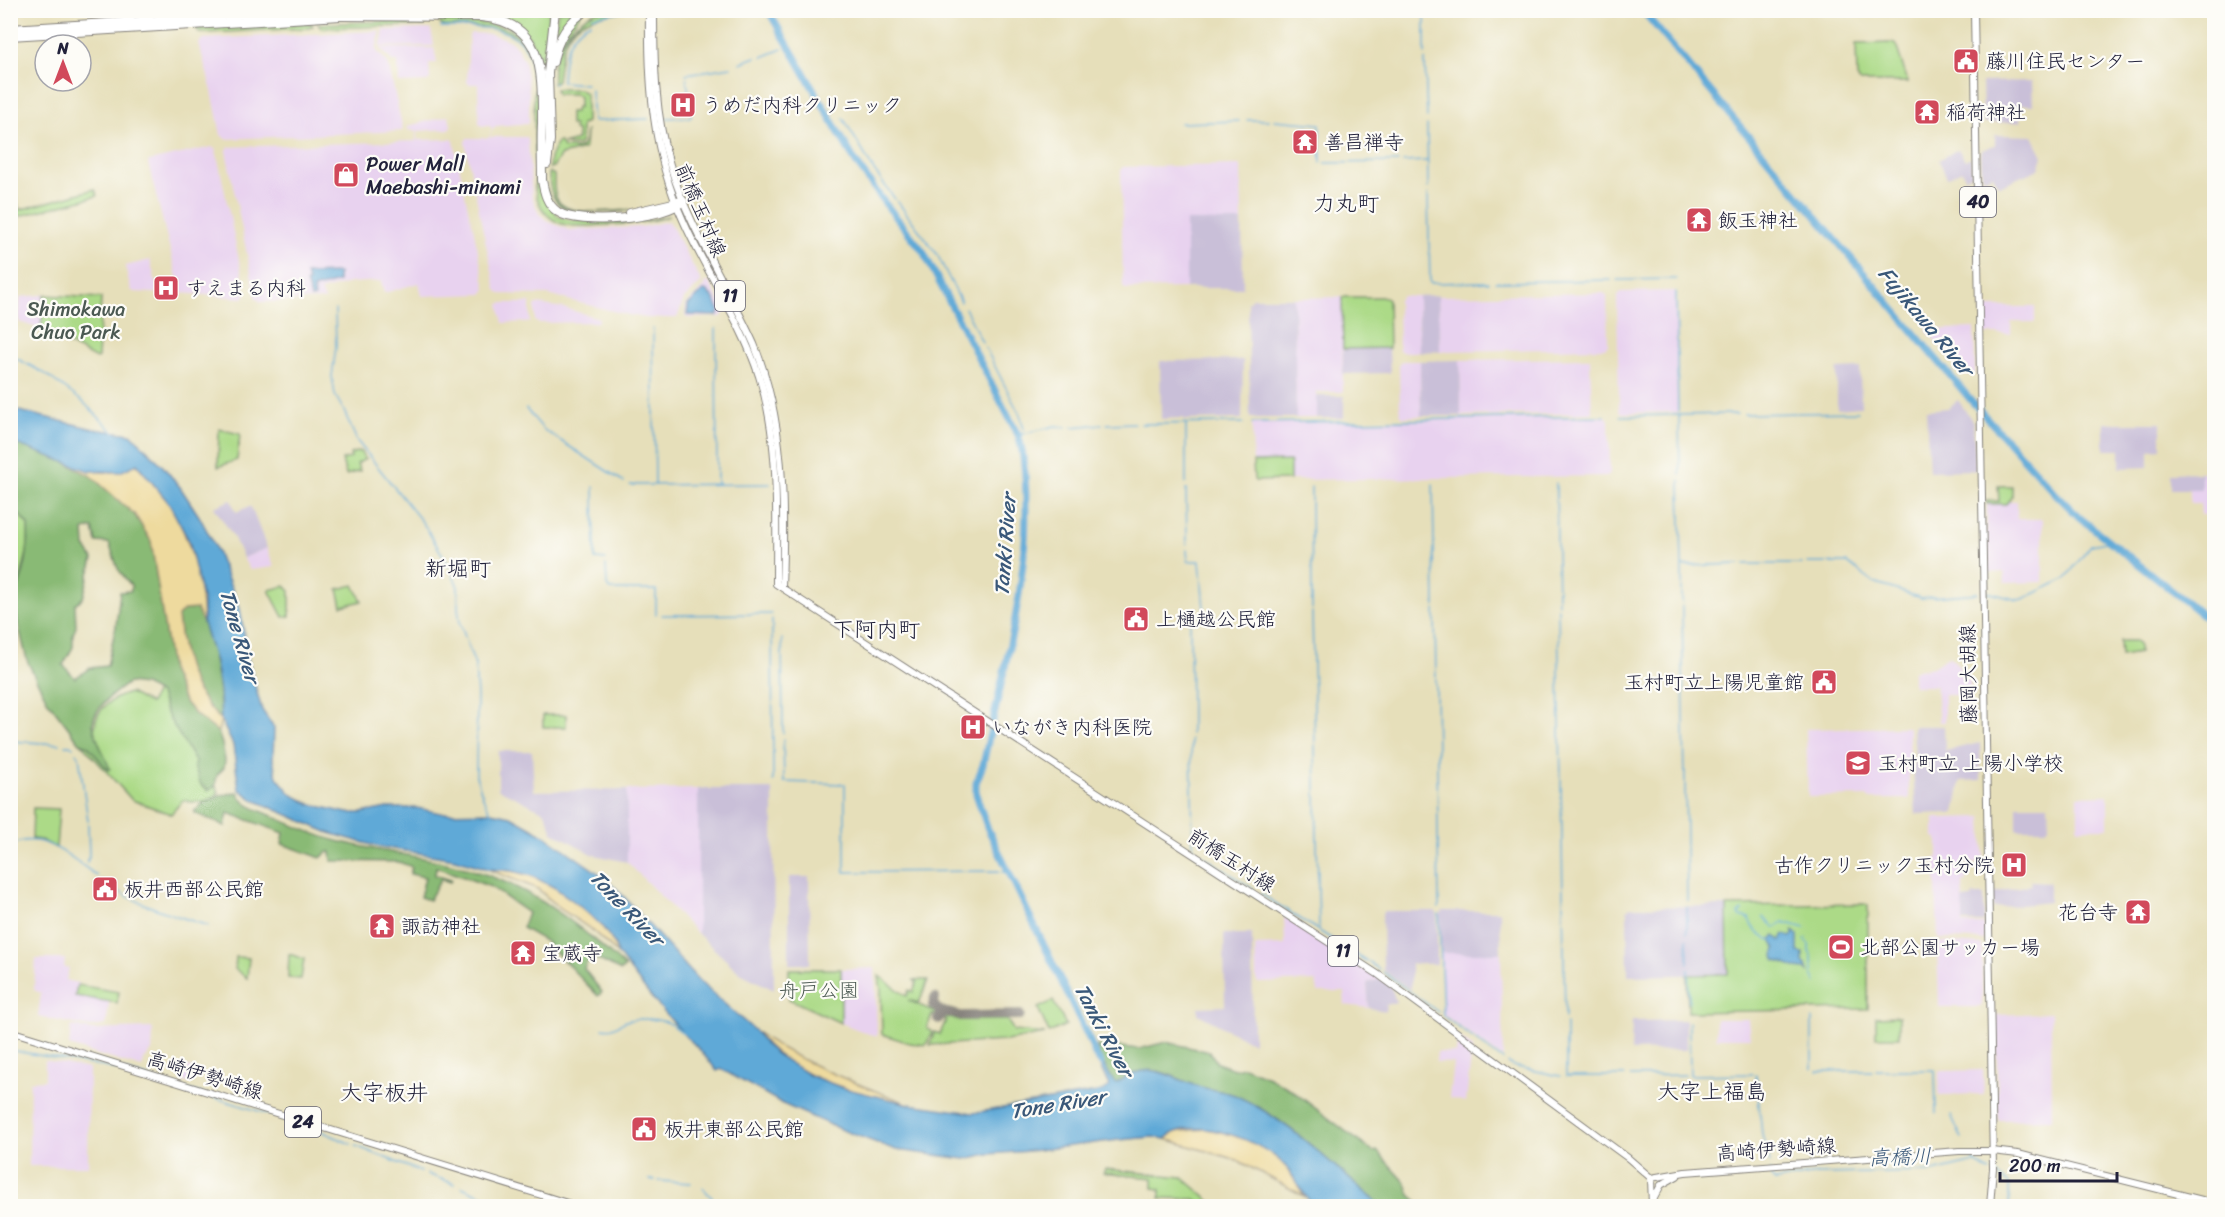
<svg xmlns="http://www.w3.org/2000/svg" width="2225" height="1217" font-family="Sriracha,'Klee One',sans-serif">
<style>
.built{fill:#e8d2ef}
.industrial{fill:#c9bfd8}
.green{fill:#acda87;stroke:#677e61;stroke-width:1.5}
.forest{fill:#89ba74;stroke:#566e58;stroke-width:1.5;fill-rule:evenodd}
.sand{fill:#eeda9e;stroke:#887e6c;stroke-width:1.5}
.water{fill:#5fa9d7;stroke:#406689;stroke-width:1.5}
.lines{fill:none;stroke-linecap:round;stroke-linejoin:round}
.stream{stroke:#5fa9d7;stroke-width:1.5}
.river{stroke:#5fa9d7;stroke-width:7}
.taxiway{stroke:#84807a;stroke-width:10}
.primary-casing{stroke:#84807a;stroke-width:8}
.highway-casing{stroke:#84807a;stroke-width:10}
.primary{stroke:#fff;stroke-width:6}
.highway{stroke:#fff;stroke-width:8}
.labels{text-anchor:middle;stroke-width:4.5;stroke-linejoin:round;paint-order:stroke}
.shield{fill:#fdfcf7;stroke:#646373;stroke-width:1.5}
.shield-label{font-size:18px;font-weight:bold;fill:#22223b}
.poi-label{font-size:20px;fill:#22223b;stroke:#fdfcf7;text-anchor:start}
.street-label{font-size:20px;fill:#22223b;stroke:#fdfcf7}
.park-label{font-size:20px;fill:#4b5952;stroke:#fdfcf7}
.water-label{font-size:21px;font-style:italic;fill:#3a5879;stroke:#fdfcf7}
.quarter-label{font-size:22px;fill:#22223b;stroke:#fdfcf7}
</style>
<rect width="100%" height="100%" fill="#fdfcf7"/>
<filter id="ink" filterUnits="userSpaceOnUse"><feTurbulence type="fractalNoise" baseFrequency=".0167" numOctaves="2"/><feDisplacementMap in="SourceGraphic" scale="12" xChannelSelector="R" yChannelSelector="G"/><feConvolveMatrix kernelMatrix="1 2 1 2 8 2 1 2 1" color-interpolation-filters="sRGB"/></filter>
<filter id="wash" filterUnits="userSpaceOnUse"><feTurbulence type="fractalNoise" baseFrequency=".008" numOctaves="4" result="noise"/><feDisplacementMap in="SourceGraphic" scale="24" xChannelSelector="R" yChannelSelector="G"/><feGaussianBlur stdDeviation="1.35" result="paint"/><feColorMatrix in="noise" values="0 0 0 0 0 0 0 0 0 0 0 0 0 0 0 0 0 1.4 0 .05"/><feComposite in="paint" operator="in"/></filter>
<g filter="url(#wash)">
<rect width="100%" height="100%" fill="#e6dfba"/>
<!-- built -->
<g class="built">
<path d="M431,29L434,46L380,47L384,30Z"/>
<path d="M379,31L380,33L376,50L388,63L403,130L401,131L226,139L221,135L212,91L199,44L202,39Z"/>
<path d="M471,33L491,34L508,40L515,45L524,60L529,92V123L496,126L493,128L490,137H526L528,138L532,197L539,214L551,223L569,230L641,227L669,221L702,283L709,282L725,312L721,317L687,318L685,316L686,305L706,284L701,283L684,299L677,318H647L629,315L548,295L501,294L496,290L480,216L471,218L486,289L482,294L422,296L419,283L384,293L381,281L350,283L320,291L325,300L261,302L256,298L226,151L229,147L416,141V131L408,130V126L447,116L449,117L451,126L449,129L417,131V140L452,139L454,141L470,218L480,216L465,142L467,138H489L492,129L490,126H482L479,124L478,84H469L467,82L469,36Z"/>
<path d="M380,48H434L437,63H429L430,79L426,82L399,83L398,61H392Z"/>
<path d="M212,147L216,150L246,294L243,298L181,293L148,163L149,161Z"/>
<path d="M1239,165L1241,167L1242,221L1186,222V288L1125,289L1123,287L1121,169L1123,167Z"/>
<path d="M150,260L156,283L172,279L174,294L134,292L131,290L125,266Z"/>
<path d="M1675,291L1677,412L1622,413L1619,410L1617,296L1620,292Z"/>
<path d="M1604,293L1607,296L1608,345L1605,348L1440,351L1438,296Z"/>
<path d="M44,295L41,329L19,322L20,297Z"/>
<path d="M1402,296H1418L1419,352H1402L1399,350L1398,300Z"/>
<path d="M11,297H17L15,318L11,329Z"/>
<path d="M1342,297L1343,392H1317V418H1296L1294,298Z"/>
<path d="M505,303H530V322L503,323L499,304Z"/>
<path d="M537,304L563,308L599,318L598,322L538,323L535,321V306Z"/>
<path d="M1984,307H2035V322H2011V334H1984Z"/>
<path d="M1974,328L1975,374H1965L1926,330Z"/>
<path d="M1590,358L1592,413L1461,416L1460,360Z"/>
<path d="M1403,361H1420L1421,416L1403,417L1400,414L1399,364Z"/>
<path d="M1607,417L1609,420L1610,473L1608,476L1290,480V461L1253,462L1252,424Z"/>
<path d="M2201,472H2214V514L2201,515L2200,503H2190V489H2201Z"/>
<path d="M2008,501H2017V519H2043V582L2005,583L2004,572L1986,573L1987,504H2006Z"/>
<path d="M267,548L274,567L250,570L243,558Z"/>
<path d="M1949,656L1960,667L1964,678H1970V695H1944V722H1939L1936,686H1913V671L1933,667Z"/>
<path d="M1907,727L1909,728V799H1868L1867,796L1808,797L1806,729Z"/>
<path d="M698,789V934L627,862V790Z"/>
<path d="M2108,795V828H2078V796Z"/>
<path d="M1982,817L1984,862L1962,863L1966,870L1967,882H1963V924H1984V940L1938,939L1935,859L1938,858V839L1934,838V818Z"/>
<path d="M1284,916L1381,979L1367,983L1369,1008L1345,1005L1344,992H1318L1316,981L1258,983L1256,980L1255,946L1285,945Z"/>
<path d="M1938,942L1982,945V1005L1980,1007H1939L1937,943Z"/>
<path d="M1441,953H1501L1503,1058L1443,1014Z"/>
<path d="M36,959H65L64,968H69L66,980L78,983L75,996L109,1002L106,1025L91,1027L38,1017L41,993L34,990Z"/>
<path d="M875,968L877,1037L841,1023V969Z"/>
<path d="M2051,1013L2052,1119L1998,1120L1996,1015Z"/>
<path d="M1716,1019H1748L1750,1038H1716Z"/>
<path d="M73,1026L92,1030L151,1028L153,1030L152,1051L144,1060L142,1068L69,1046L71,1028Z"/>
<path d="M1458,1037L1472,1047L1466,1102L1449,1098L1453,1063L1436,1062L1437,1052L1456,1053Z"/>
<path d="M45,1060L89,1069L88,1166H29L30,1081L45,1080Z"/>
<path d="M184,1066L193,1068L190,1083L181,1081Z"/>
<path d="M1983,1070L1984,1094L1939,1095V1071Z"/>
</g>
<!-- industrial -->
<g class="industrial">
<path d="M2032,81L2033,105H2020V122L1983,123L1982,82Z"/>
<path d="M1995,135L2033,136L2043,156L2039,169L1999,186L1993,175L1982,179L1981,150L1995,145Z"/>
<path d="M1958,149L1965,160L1971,157L1972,175L1965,178L1962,170L1947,178L1939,160Z"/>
<path d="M1186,221H1242L1243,286L1242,288H1186Z"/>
<path d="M1438,295L1440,351L1419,352L1418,296Z"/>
<path d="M1252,298H1294L1296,418H1250L1248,302Z"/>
<path d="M1389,348L1390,373L1343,374V349Z"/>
<path d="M1243,360L1242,419L1184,420V418L1161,419L1160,361Z"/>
<path d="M1460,360L1461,416H1421L1420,361Z"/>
<path d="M1860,368L1861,407L1837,409V369Z"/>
<rect x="1317" y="396" width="27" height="22"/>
<path d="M1958,400L1973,422L1976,470L1929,471L1926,410L1948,408Z"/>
<path d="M2104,423H2161V449L2149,450V467L2120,468V450H2104Z"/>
<path d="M2201,472V489H2171V473Z"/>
<path d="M231,500L236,512L248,507H251L267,548L243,558L233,536L214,507Z"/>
<path d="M1915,726H1944L1945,751L1980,743L1981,780L1961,781L1955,813L1916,814L1913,768L1915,758L1913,728Z"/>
<path d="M498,751H532L534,791L627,790V862L594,855L553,832L545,812L498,789Z"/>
<path d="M698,789H771L773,791L774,990L740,973L698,934Z"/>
<path d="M2017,805H2048L2049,826L2046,829H2017Z"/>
<path d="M789,877H809L810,964H789Z"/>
<path d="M2030,881L2049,882V902L1993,908L1992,893L2031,885Z"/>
<path d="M1973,895H1984V922H1963V899L1972,898Z"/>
<path d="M1727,906L1729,974L1628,976L1627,910L1630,907Z"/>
<path d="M1384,911H1435L1437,913V964H1411V990L1383,970L1382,914Z"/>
<path d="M1443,911H1498L1500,912L1501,953H1441L1440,914Z"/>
<path d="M1224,934H1252L1253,1043L1198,1014V1007L1225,1006Z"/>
<path d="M1381,979L1391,986L1396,1002L1386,1005V1011L1369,1008L1367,983Z"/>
<path d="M1684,1020L1686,1021V1050L1631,1051L1632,1021Z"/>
</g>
<!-- green -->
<g class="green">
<path d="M495,10L549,11L542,65L529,36L485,14L464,13Z"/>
<path d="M558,11H582L552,53Z"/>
<path d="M597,11H624C573,18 563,28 557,80L553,83C550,52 570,22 597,11Z"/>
<path d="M428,20L424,25L321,28L318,24Z"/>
<path d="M439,20C473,23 520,17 534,58C537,65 536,74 537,81C531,75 533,63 530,54C515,21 474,27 444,26L440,24Z"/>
<path d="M303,23H311L313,26L309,28L204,33H199L196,28Z"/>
<path d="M1892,43L1896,45L1908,82H1860L1857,78L1856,44Z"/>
<path d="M538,89L540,168L535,163L534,91Z"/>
<path d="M555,89H579L586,94V122L581,125V141L578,145L563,144L577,140V131L574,130V125H570V112H575L576,107H579V97L575,94H557Z"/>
<path d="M586,130L585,147L584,149L561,155L553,167L549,168L550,158L557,142H560L563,148H580L585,141Z"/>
<path d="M539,172L557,216L570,220L636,222L669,216C647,223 627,224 604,225C592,226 579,227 566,225C543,220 531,196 536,174Z"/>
<path d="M549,172L554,175C554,183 553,192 557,199C567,217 611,211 630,210C619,213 608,212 597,212C565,213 549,208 549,172Z"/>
<path d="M12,183L19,210L95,189L97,196L12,218Z"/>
<path d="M44,295L101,298L98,358L96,359L41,329Z"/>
<path d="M1342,297H1385L1388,299L1389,348L1343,349Z"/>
<path d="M219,429L240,434L237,460L218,467Z"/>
<path d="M360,451L365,459L357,464L360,471L346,475L342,460L351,458L350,454Z"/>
<path d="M1290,461V480L1255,481L1254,479L1253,462Z"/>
<path d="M1998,486H2012V496L2006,504H1987L1986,501H1999Z"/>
<path d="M10,509L18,513L28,525L29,545L18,588L15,592L11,589Z"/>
<path d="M354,585L362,601L342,606L338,589Z"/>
<path d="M285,586L290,591V616L283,617L269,590Z"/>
<path d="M2120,641H2136L2139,644V653L2121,656Z"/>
<path d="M156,691L160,694L166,712L178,716L219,792C209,804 197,804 183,800L171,814L132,800L79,741L95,727C95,708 114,697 130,693L150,704Z"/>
<rect x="543" y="715" width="23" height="12"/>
<path d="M33,808L59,809L56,848L41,840L32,839Z"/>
<path d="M1865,904L1868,906V1009L1688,1012L1687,975L1728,974L1727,906Z"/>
<path d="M289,954L304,959L301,979L288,978Z"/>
<path d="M236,957L249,958L247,978L235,969Z"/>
<path d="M789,969H841V1023L789,999Z"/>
<path d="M879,976L907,996L909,990L913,992L917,982L913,980H928L919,1003L908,1000L937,1013L935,1015H932L927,1028L932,1032L926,1045L909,1043L882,1034L881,990Z"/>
<path d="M77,985L119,992L117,1003L75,996Z"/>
<path d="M1053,1001L1066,1025L1049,1033L1038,1008Z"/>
<path d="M945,1016L957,1020H1007L1014,1031L1045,1034L1006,1041L930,1045L934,1032L940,1034L946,1020L943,1018Z"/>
<path d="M1899,1016V1037H1876V1017Z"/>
<path d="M1105,1169L1182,1177L1216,1206H1200L1195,1199L1160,1198V1189L1153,1188V1178L1103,1173Z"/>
</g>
<!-- forest -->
<g class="forest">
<path d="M11,442L67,463L91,476L135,515L151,541L171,670L184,701L196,715L218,732L222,744L225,760L224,768L217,775L215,786L209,790L201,785L194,766L196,763L168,716L160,694L145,685L128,683C116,692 94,707 93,723C93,734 106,758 110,769L108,770L88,746L80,743L47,700L34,675L27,660L13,603C13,595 16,593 19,586C26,567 29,545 28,525L18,513L11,509ZM93,528L96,542L109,543L118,569L131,586V591L120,592L116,626L107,666L90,668L75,678L63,665L73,647V634L76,627L75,604L83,598L93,559L85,546L84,530Z"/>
<path d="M196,609C213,628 220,694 221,720C190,691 182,658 178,616L184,610Z"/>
<path d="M238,792C242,806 258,809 270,815C291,824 311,834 334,840C385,854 440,857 490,876C542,895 585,930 625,967L621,971L597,959L587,962L584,969L602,992L598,996L545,941L522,928L528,913L491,887L436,867L435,875L451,880L450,882L441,879L429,900L420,897L425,877L410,874L412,867L399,862L332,861L331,852L326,853L321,858L282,844L284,833L228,813L225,826L195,813V810L199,809L200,805L219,796Z"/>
<path d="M1166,1042L1210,1052L1217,1063L1234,1069L1244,1067L1269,1077L1290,1089L1373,1152L1377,1151L1406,1183L1410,1195L1423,1206H1382C1335,1169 1292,1121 1237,1096C1225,1091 1210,1090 1197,1086C1164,1074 1150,1059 1117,1083L1114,1082L1099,1057L1097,1046L1103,1045L1139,1049Z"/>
</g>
<!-- sand -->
<g class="sand">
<path d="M67,463C94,472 110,478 136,464C147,476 160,489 169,503C191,539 202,582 203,623L196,609L184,610L178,616C182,658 190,691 221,720L218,732L196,715L184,701L171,670L151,541L135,515L91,476Z"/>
<path d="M488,869C503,870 519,871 534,877C566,890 607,920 618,954L592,930L559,908L538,889Z"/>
<path d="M755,1031C800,1064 857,1083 909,1104C853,1091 791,1080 755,1031Z"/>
<path d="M1207,1129C1236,1135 1267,1144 1286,1167C1293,1176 1298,1186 1304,1196L1237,1160L1165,1139L1172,1132Z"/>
</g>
<!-- water -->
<g class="water">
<path d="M338,273V282L313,289L315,297L311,298L306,283L308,282L306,274Z"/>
<path d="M703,291H708L710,295H712L720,311L717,316L687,315L688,305Z"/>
<path d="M11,409L94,429L131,434L161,464L180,487L199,516L214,544L240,609L249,664L262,710L274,728L273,760L277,777L291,794L310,804L347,813H361L387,808H417L441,813L491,812L511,816L541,833L601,875L618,890L700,982L755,1031L766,1045L776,1054L809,1075L843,1088L909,1104L973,1113L1103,1091L1109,1086L1096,1057H1099L1114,1082L1117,1083C1150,1059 1164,1075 1197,1086C1210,1090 1225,1091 1237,1096C1292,1122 1335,1169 1382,1206H1314C1303,1195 1297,1181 1287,1168C1266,1142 1192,1112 1165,1139L1153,1137L1119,1140L1030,1151L988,1154L965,1159L896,1150L842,1130L785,1105L721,1069L717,1071C709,1061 697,1045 687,1038L650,996L618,954L614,943L601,925L576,903L555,888L532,876L512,871L488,869L455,859L375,846L329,833L254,800L239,789L233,745L221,720L220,692L215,662L203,623V603L189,541L168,502L137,464L120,472L89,471L11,442Z"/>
<path d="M1793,931L1798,935V952L1803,953V962L1806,965L1808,972L1805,969L1795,968L1775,960L1774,955L1776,949L1771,939L1775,936L1781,941L1784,934L1790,937L1793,935Z"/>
</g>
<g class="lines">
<!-- stream -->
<g class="stream">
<path d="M592,17L628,10"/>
<path d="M441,27C469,28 512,21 528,52C532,61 531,71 534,80L538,83"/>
<path d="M786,48L789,47"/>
<path d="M1425,54V10"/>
<path d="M762,57L782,49"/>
<path d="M1425,60L1427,118"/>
<path d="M740,63L756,57"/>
<path d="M686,74L731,67"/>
<path d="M553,83H556"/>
<path d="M586,84L562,82C563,58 566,33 591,22"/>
<path d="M591,90L593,121L648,119"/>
<path d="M666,118L691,117L687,78"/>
<path d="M843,118L875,172L895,199"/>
<path d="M1247,120H1269"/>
<path d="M1274,120L1320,124L1321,163"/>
<path d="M1180,123L1239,121"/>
<path d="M1427,125L1428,188"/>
<path d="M1403,162L1427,161"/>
<path d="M1325,163L1398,162"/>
<path d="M1428,194L1430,283L1488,282"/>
<path d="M897,201L937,254L961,302"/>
<path d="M1617,280L1676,279"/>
<path d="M1495,282L1611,280"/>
<path d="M1676,292L1678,411"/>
<path d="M965,308L982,342"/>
<path d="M335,310L336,347L332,376L335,395L344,411L357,441L423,523L450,567L458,587V608L460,623L475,665L477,696L476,776L484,800L491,813"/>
<path d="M716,328L717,484"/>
<path d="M653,329L655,485"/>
<path d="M985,347L1021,417L1024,430"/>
<path d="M10,355L44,373L82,401L115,433"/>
<path d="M526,409L544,430L624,482"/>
<path d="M1744,414L1858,412"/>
<path d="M1620,416L1737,414"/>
<path d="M1679,416L1680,475"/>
<path d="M1252,423L1605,416"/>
<path d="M1107,424L1134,423"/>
<path d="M1141,424L1243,423"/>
<path d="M1186,425V483"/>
<path d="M1072,427L1102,424"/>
<path d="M1017,433L1020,431"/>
<path d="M1018,435L1055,426L1066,427"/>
<path d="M1680,480L1682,566L1740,564"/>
<path d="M1556,483L1558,604"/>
<path d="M1433,484L1435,607"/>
<path d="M630,485L770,484"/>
<path d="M594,487L595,559L606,560"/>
<path d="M1311,487L1312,609"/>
<path d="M1186,489L1187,544"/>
<path d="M1187,550L1188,561H1200L1204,609"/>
<path d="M1807,563H1847L1874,583L1921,598L1978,593"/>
<path d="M1744,564H1802"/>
<path d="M606,565L607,585L610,590H656V614"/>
<path d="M1682,567V602"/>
<path d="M1987,592L2018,600L2023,599L2065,579L2091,545L2106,542L2112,544"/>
<path d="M1682,606L1687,901"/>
<path d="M1558,608L1565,1018"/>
<path d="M1435,610L1439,908"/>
<path d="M1312,612L1319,930"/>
<path d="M662,615L772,614"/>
<path d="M772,619L773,781"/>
<path d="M782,639L783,733"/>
<path d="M1191,734L1190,615L1204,614"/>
<path d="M783,739L784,782L845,784V872L998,871L1011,874"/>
<path d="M1191,740L1193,849L1253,889"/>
<path d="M10,741L60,744"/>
<path d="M65,745H70L73,747"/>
<path d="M76,753L79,756L88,821"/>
<path d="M10,846C41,828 73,859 97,876"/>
<path d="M87,862L89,856L88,824"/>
<path d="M102,880C132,904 172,914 208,926"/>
<path d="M1261,894L1379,969"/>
<path d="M1687,907V933"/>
<path d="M1743,911L1739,914L1740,916L1749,918C1751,928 1760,938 1772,940"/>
<path d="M1439,914L1443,1016L1503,1060"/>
<path d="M1763,917L1775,928L1783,922L1805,928"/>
<path d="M1807,938L1805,940L1809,944V952L1812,956V975L1816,983"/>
<path d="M1687,939L1688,963"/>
<path d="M1688,969L1689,1002"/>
<path d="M1383,972L1438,1012"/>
<path d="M1812,1019V1069"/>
<path d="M1689,1022L1690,1075L1753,1074"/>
<path d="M1566,1024V1076H1625"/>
<path d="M603,1028C615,1031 619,1022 630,1020C640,1018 660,1019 669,1023C676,1026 679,1032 685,1034"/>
<path d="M10,1050L122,1070L312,1127L351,1144"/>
<path d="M1507,1063L1513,1066L1560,1076"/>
<path d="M1876,1070H1935L1936,1114"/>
<path d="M1818,1071H1872"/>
<path d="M1756,1074L1762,1135L1770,1163"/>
<path d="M1630,1076L1685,1075"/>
<path d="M1951,1115L1962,1139"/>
<path d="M356,1146L421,1172"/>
<path d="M1971,1156L1975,1163"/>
<path d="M1770,1171L1771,1177L1775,1181L1817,1174L1933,1172L1966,1164H1976L1990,1171"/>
<path d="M1994,1173L2009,1184V1206"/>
<path d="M427,1174L455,1184"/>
<path d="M649,1180H655"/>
<path d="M659,1181L691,1183"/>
<path d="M462,1187L507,1206"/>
<path d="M703,1188L716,1202"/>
</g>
<!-- river -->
<g class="river">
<path d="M768,10L855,161L884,202L923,251L1019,437C1025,460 1026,483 1026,506C1027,594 1001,679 983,765L976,783V794L987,827L1090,1041L1095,1055L1101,1063"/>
<path d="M1642,10L1975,405L2056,494L2079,517L2214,624"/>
</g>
<!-- taxiway -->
<g class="taxiway">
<path d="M935,998L933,1005L939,1010L940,1015"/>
<path d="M938,1019L944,1012L961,1016L1020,1015"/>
</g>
</g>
</g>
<g filter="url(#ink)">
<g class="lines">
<defs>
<g id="primary">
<path d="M649,10C648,84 652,152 683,220C706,273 741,320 759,376C780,442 776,515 776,584L1379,975L1628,1158L1651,1178"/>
<path d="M654,10C654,62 655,116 670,165C689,228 727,284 754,344C785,420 785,506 782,587"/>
<path d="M1974,10L1993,1168L1990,1206"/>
<path d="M10,1031L577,1206"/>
<path d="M1651,1178L1685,1172L1959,1151H1992L2018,1154L2214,1203"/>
<path d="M1651,1178L1652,1206"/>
<path d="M1652,1202L1661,1185L1677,1176"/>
</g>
<g id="highway">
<path d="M422,11L440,10"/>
<path d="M336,16L481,17C545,22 542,74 542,123C541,142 542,161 542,180C544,192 547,205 558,212C578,226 666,219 683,201"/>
<path d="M10,29L322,10"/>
<path d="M10,36L341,16"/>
<path d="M553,62C557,40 567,22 587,10"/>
<path d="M547,164L550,140L548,73L555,10"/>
<path d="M630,213L682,201"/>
</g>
</defs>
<!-- primary casing -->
<use href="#primary" class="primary-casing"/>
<!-- highway casing -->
<use href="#highway" class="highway-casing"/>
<!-- primary -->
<use href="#primary" class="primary"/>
<!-- highway -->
<use href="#highway" class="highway"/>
</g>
</g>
<!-- icons -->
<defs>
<symbol id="civic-square" viewBox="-11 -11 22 22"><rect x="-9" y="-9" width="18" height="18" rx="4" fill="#d1495b" stroke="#fdfcf7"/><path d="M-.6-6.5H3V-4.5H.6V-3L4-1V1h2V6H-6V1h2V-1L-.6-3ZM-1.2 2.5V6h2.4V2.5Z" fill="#fff"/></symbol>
<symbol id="hospital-square" viewBox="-11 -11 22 22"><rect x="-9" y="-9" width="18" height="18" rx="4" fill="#d1495b" stroke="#fdfcf7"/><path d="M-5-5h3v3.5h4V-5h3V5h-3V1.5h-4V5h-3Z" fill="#fff"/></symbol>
<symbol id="temple-square" viewBox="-11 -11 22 22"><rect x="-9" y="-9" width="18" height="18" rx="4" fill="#d1495b" stroke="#fdfcf7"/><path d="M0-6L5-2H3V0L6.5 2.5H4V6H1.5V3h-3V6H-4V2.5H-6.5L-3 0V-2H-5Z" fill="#fff"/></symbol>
<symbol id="shop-square" viewBox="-11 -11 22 22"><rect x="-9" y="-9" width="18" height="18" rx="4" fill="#d1495b" stroke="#fdfcf7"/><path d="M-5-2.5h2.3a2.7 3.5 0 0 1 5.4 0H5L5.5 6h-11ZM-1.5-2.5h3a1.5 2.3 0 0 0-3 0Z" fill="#fff"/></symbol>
<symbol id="school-square" viewBox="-11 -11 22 22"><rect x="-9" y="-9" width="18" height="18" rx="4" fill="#d1495b" stroke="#fdfcf7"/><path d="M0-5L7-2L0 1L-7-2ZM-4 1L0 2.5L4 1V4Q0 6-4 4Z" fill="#fff"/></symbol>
<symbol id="stadium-square" viewBox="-11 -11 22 22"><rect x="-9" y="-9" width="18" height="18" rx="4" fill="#d1495b" stroke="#fdfcf7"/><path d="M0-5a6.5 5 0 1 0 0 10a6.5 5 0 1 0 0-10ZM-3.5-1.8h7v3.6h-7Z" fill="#fff"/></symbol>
</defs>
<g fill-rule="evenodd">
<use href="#civic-square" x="1951" y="46" width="30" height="30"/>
<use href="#hospital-square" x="668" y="90" width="30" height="30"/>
<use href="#temple-square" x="1912" y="97" width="30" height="30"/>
<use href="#temple-square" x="1290" y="127" width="30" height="30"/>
<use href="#shop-square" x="331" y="160" width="30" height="30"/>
<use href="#temple-square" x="1684" y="205" width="30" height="30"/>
<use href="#hospital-square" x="151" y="273" width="30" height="30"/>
<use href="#civic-square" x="1121" y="604" width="30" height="30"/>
<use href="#civic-square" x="1809" y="667" width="30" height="30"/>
<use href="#hospital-square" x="958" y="712" width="30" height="30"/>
<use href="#school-square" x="1843" y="748" width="30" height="30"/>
<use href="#hospital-square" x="1999" y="850" width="30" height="30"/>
<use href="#civic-square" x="90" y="874" width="30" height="30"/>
<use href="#temple-square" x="2123" y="897" width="30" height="30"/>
<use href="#temple-square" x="367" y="911" width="30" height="30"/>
<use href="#stadium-square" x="1826" y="932" width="30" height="30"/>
<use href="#temple-square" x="508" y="938" width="30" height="30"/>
<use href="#civic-square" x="629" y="1114" width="30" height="30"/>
</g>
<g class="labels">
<!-- shield labels -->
<g class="shield">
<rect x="1960" y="187" width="36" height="30" rx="4.5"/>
<rect x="715" y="281" width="30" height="30" rx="4.5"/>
<rect x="1328" y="936" width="30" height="30" rx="4.5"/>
<rect x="285" y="1107" width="36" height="30" rx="4.5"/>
</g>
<g class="shield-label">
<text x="1978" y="208">40</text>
<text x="730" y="302">11</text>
<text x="1343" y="957">11</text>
<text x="303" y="1128">24</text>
</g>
<!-- poi labels -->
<g class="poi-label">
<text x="1986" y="68">藤川住民センター</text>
<text x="702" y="112">うめだ内科クリニック</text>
<text x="1946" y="119">稲荷神社</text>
<text x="1324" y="149">善昌禅寺</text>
<text x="366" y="171">Power Mall<tspan x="366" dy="23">Maebashi-minami</tspan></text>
<text x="1718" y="227">飯玉神社</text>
<text x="186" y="295">すえまる内科</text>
<text x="1156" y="626">上樋越公民館</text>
<text x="1804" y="689" text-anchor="end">玉村町立上陽児童館</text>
<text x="992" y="734">いながき内科医院</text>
<text x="1878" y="770">玉村町立 上陽小学校</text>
<text x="1994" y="872" text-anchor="end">古作クリニック玉村分院</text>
<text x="124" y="896">板井西部公民館</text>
<text x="2118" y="919" text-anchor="end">花台寺</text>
<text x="401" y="933">諏訪神社</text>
<text x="1860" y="954">北部公園サッカー場</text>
<text x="542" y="960">宝蔵寺</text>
<text x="664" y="1136">板井東部公民館</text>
</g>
<!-- street labels -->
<g class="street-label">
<text transform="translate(701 210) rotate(67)" y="7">前橋玉村線</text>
<text transform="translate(1968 674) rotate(-91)" y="7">藤岡大胡線</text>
<text transform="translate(1232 860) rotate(33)" y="7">前橋玉村線</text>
<text transform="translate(205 1075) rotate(17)" y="7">高崎伊勢崎線</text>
<text transform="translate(1776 1149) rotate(-4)" y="7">高崎伊勢崎線</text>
</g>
<!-- park labels -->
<g class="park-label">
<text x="76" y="316">Shimokawa<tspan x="76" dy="23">Chuo Park</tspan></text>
<text x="819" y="997">舟戸公園</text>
</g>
<!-- water labels -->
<g class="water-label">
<text transform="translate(1926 321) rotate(50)" y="7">Fujikawa River</text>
<text transform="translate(1005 545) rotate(-86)" y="7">Tanki River</text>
<text transform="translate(240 636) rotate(74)" y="7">Tone River</text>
<text transform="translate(627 908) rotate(46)" y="7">Tone River</text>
<text transform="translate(1104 1030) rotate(62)" y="7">Tanki River</text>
<text transform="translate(1058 1104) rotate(-9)" y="7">Tone River</text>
<text transform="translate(1900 1157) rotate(-2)" y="7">高橋川</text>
</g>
<!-- quarter labels -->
<g class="quarter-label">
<text x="1346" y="211">力丸町</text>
<text x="458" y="576">新堀町</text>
<text x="876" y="637">下阿内町</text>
<text x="1712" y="1099">大字上福島</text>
<text x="384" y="1100">大字板井</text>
</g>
</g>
<!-- margin -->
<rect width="2225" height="1217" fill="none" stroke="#fdfcf7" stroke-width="36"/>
<!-- north arrow -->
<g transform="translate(63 63)"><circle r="28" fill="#fdfcf7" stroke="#a5a5ac" stroke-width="1.5"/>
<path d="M0-4.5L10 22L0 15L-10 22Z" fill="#d1495b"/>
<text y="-9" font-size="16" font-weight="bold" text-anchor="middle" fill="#22223b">N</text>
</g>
<!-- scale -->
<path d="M2000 1172v9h117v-9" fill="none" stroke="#22223b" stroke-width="3"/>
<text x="2009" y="1172" font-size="18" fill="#22223b" stroke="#fdfcf7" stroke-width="4.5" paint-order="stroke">200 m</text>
</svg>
